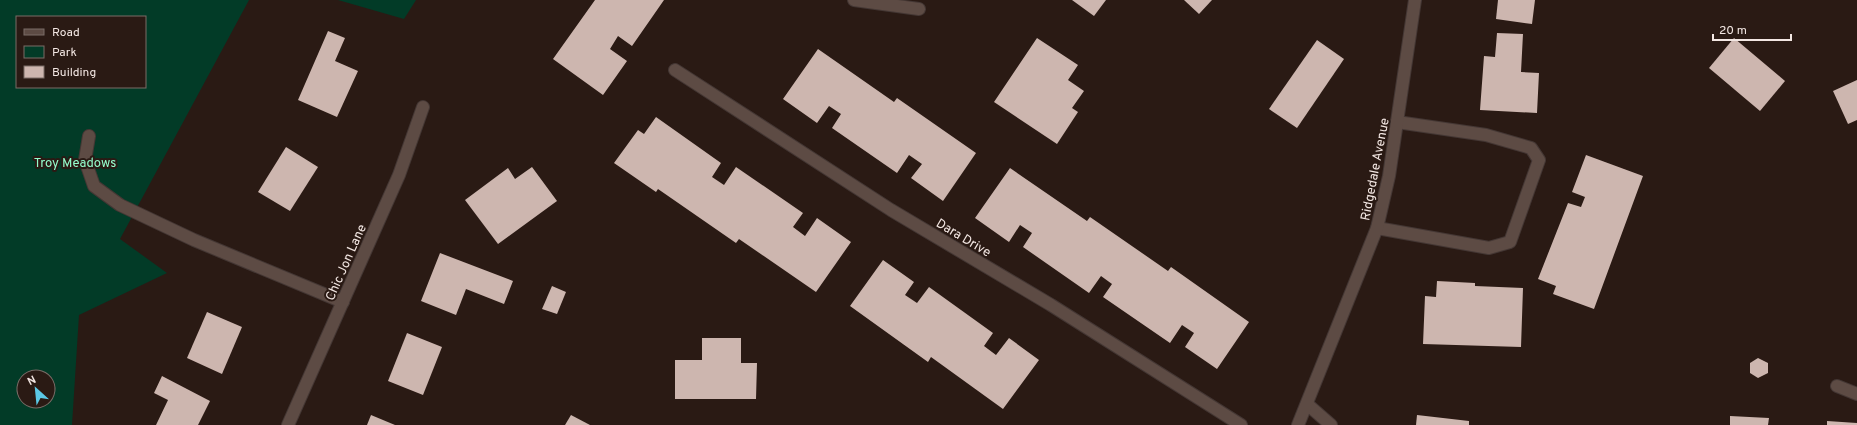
<svg xmlns="http://www.w3.org/2000/svg" width="1857" height="425" font-family="Overpass,sans-serif">
<style>
.green{fill:#023b27;fill-rule:evenodd}
.building{fill:#cdb6af}
.lines{fill:none;stroke-linecap:round;stroke-linejoin:round}
.service-casing{stroke:#443734;stroke-width:14}
.minor-casing{stroke:#443734;stroke-width:14}
.secondary-casing{stroke:#443734;stroke-width:14}
.service{stroke:#5d4b44;stroke-width:12}
.minor{stroke:#5d4b44;stroke-width:12}
.secondary{stroke:#5d4b44;stroke-width:12}
.labels{text-anchor:middle;stroke-width:4;stroke-linejoin:round;paint-order:stroke}
.park-label{font-size:13px;fill:#94fecd;stroke:#2a1a14}
.street-label{font-size:13px;fill:#f3e7e3;stroke:#2a1a14}
</style>
<rect width="100%" height="100%" fill="#2a1a14"/>
<!-- green -->
<g class="green">
<path d="M0,0H249L120,239L167,273L79,315L72,425H0ZM17,17H145V87H17ZM24,377H48V401H24Z"/>
<path d="M338,0H416L404,19Z"/>
</g>
<!-- building -->
<g class="building">
<path d="M595,0H664L632,46L618,36L610,49L627,61L603,95L553,59Z"/>
<path d="M1072,0H1106L1094,16Z"/>
<path d="M1184,0H1212L1199,14Z"/>
<path d="M1498,0H1535L1532,24L1496,19Z"/>
<path d="M328,31L345,38L335,61L358,71L337,117L298,100Z"/>
<path d="M1497,33L1523,34L1521,72L1539,73L1537,113L1480,110L1484,56L1495,57Z"/>
<path d="M1037,38L1078,65L1068,80L1084,91L1072,108L1078,112L1057,144L994,102Z"/>
<path d="M1734,38L1785,81L1760,111L1709,68Z"/>
<path d="M1317,40L1344,59L1297,128L1269,109Z"/>
<path d="M818,49L894,102L897,98L976,153L943,201L911,178L922,164L909,155L897,173L832,128L841,114L829,106L817,123L783,99Z"/>
<path d="M1857,80V120L1848,124L1833,91Z"/>
<path d="M656,117L721,163L712,177L724,185L736,167L803,213L793,227L805,236L817,218L851,242L816,292L739,239L736,243L658,189L656,192L614,163L638,130L644,134Z"/>
<path d="M286,147L318,167L290,211L258,192Z"/>
<path d="M1586,155L1643,176L1594,309L1553,294L1556,286L1538,279L1568,203L1581,207L1585,197L1572,192Z"/>
<path d="M532,167L557,201L498,244L465,200L508,168L515,179Z"/>
<path d="M1010,168L1087,221L1090,217L1168,271L1171,267L1249,322L1217,369L1185,347L1194,333L1182,325L1170,343L1103,297L1112,284L1101,276L1089,293L1023,247L1032,233L1020,225L1009,242L975,218Z"/>
<path d="M440,253L513,281L504,304L466,289L456,315L421,301Z"/>
<path d="M883,260L914,282L905,295L917,303L929,287L993,333L984,346L996,355L1009,338L1039,360L1003,409L931,357L928,362L850,306Z"/>
<path d="M1437,281L1475,283V286L1523,288L1521,347L1423,344L1425,296L1436,297Z"/>
<path d="M552,286L566,292L557,314L542,309Z"/>
<path d="M207,312L242,327L222,374L187,358Z"/>
<path d="M407,333L442,347L423,395L388,381Z"/>
<path d="M702,338H741V363H757L756,399H675V360H702Z"/>
<path d="M1758,358L1768,363V373L1758,378L1750,373V363Z"/>
<path d="M162,376L210,401L198,425H156L168,400L154,393Z"/>
<path d="M371,415L395,425H367Z"/>
<path d="M571,415L590,425H565Z"/>
<path d="M1417,415L1469,421V425H1416Z"/>
<path d="M1730,416L1769,418L1768,425H1730Z"/>
<path d="M1827,421L1857,423V425H1827Z"/>
</g>
<g class="lines">
<defs>
<g id="service">
<path d="M89,136L85,160L94,186L120,205L194,240L343,302"/>
<path d="M1377,228L1489,248L1510,242L1539,160L1531,148L1486,135L1397,122"/>
<path d="M1837,386L1857,394"/>
<path d="M1307,404L1331,425"/>
</g>
<g id="minor">
<path d="M854,0L919,9"/>
<path d="M675,70L891,210L1051,305L1241,425"/>
<path d="M288,425L399,175L423,107"/>
</g>
<path id="secondary" d="M1298,425L1377,228L1389,176L1415,0"/>
</defs>
<!-- service casing -->
<use href="#service" class="service-casing"/>
<!-- minor casing -->
<use href="#minor" class="minor-casing"/>
<!-- secondary casing -->
<use href="#secondary" class="secondary-casing"/>
<!-- service -->
<use href="#service" class="service"/>
<!-- minor -->
<use href="#minor" class="minor"/>
<!-- secondary -->
<use href="#secondary" class="secondary"/>
</g>
<g class="labels">
<!-- park labels -->
<g class="park-label">
<text x="75" y="167">Troy Meadows</text>
</g>
<!-- street labels -->
<g class="street-label">
<text transform="translate(1374 169) rotate(-79)" y="5">Ridgedale Avenue</text>
<text transform="translate(964 237) rotate(31)" y="5">Dara Drive</text>
<text transform="translate(345 262) rotate(-66)" y="5">Chic Jon Lane</text>
</g>
</g>
<!-- legend -->
<rect x="16" y="16" width="130" height="72" fill="#2a1a14" stroke="#7a6c67"/>
<rect x="24" y="29" width="20" height="6" fill="#5d4b44" stroke="#7a6c67"/>
<text x="52" y="36" font-size="12" fill="#f3e7e3">Road</text>
<rect x="24" y="46" width="20" height="12" fill="#023b27" stroke="#7a6c67"/>
<text x="52" y="56" font-size="12" fill="#f3e7e3">Park</text>
<rect x="24" y="66" width="20" height="12" fill="#cdb6af" stroke="#7a6c67"/>
<text x="52" y="76" font-size="12" fill="#f3e7e3">Building</text>
<!-- north arrow -->
<g transform="translate(36 389) rotate(333)"><circle r="19" fill="#2a1a14" stroke="#7a6c67"/>
<path d="M0-3L7 15L0 10L-7 15Z" fill="#5bc8e6"/>
<text y="-6" font-size="11" font-weight="bold" text-anchor="middle" fill="#f3e7e3">N</text>
</g>
<!-- scale -->
<path d="M1713 34v6h78v-6" fill="none" stroke="#f3e7e3" stroke-width="2"/>
<text x="1719" y="34" font-size="12" fill="#f3e7e3" stroke="#2a1a14" stroke-width="3" paint-order="stroke">20 m</text>
</svg>
